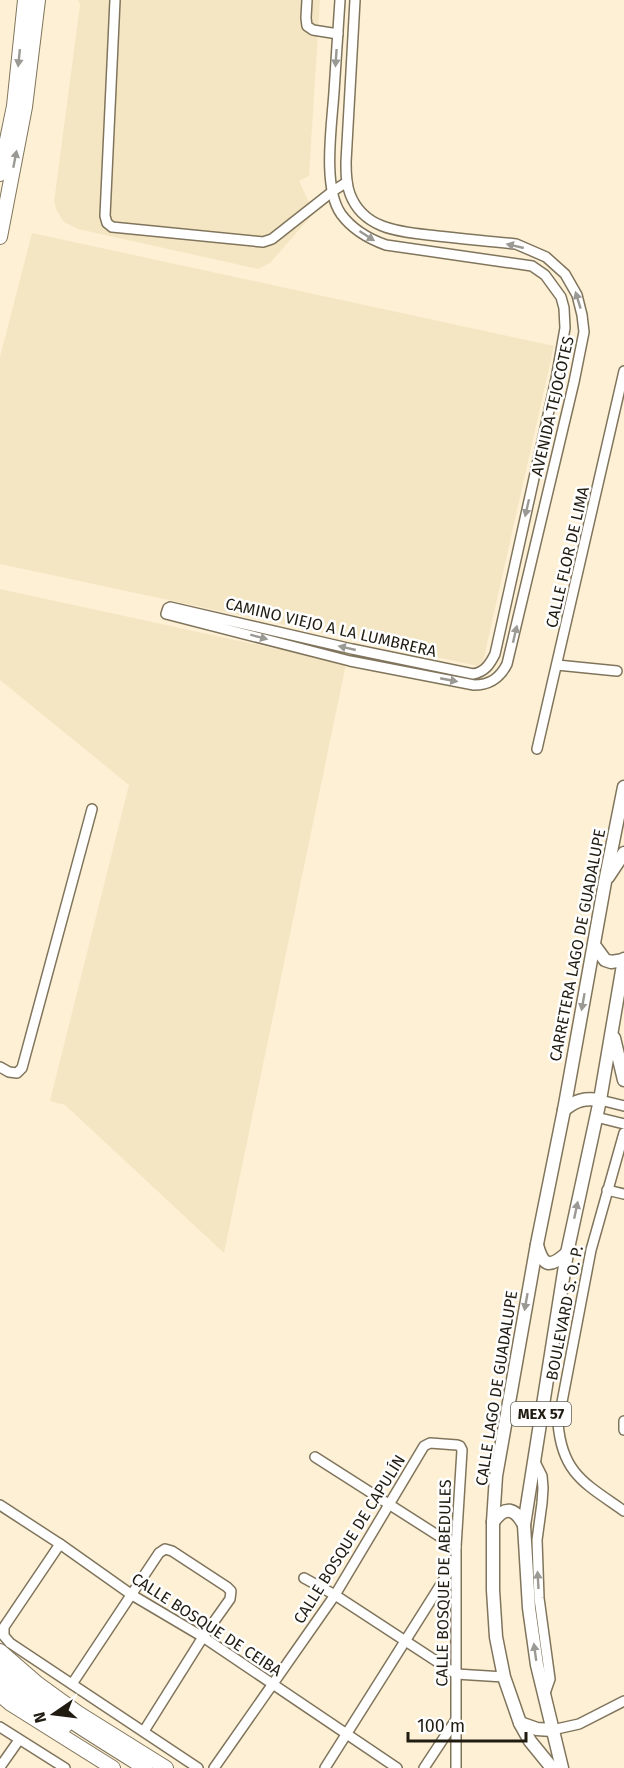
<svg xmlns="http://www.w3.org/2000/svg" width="624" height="1768" font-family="'Fira Sans',sans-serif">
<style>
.built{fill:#f5e6c3}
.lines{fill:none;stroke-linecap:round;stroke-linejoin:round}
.minor-casing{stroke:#80755c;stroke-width:12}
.major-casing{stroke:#80755c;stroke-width:15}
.highway-casing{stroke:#80755c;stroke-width:16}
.minor{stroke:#fff;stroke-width:9}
.major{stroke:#fff;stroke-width:12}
.highway{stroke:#fff;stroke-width:14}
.oneway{fill:#9b9994}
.labels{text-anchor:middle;stroke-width:5;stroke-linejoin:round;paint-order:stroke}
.shield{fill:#fff;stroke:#636059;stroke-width:1.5}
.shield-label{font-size:15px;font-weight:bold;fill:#201c12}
.street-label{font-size:16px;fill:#201c12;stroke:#fff}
</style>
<rect width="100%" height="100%" fill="#fdf0d5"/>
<!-- built -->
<g class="built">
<path d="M78,0H320L309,176L299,181L314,213L270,263L258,269L78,229L64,222L57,211L54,202L80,5Z"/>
<path d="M32,233L554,346L483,662L478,666L0,564V357Z"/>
<path d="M0,589L346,664L224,1253L65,1105L50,1101L129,785L0,680Z"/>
</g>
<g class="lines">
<defs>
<g id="minor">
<path d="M115,0L105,216L107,223L112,227L263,242L272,239L333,191L347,182"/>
<path d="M307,0L306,18L307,26L313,30L338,34"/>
<path d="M340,0C338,31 336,61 334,92C332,124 322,187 341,214C352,229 369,239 386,245L532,266L545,275L561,297L564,308L565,328L556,379L495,654C490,664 485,672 473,674L352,649L170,607L168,608L166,614L350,661L474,685C490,685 500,678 507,664L574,382L584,332L582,315L577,295L565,274L546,257L516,244C489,241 463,239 437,236C403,232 364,231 350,194C346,184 346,173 346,162L355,0"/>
<path d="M557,665L617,671"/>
<path d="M537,749L624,371"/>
<path d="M0,1067L9,1072L17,1073L22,1068L92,809"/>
<path d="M600,1100L624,1106"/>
<path d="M596,1117L624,1124"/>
<path d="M624,1133L591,1250L558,1423C562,1474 586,1484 624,1511"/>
<path d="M607,1190L624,1194"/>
<path d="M624,1421V1430"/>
<path d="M315,1457L456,1547"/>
<path d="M534,1460L542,1476L543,1488L542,1503L537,1540L539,1598L550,1679L544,1696"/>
<path d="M0,1505L60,1544L132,1595L203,1637L397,1768"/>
<path d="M60,1544L4,1627V1636L10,1643L198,1768"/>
<path d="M304,1578L335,1595L456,1674L504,1677"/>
<path d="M72,1684L159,1553L165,1549L172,1551L227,1587L231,1591L230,1599L203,1637L144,1731"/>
<path d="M0,1727L65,1768"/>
<path d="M552,1730L579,1724L624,1701"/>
<path d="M0,1767L19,1740"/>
<path d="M214,1768L335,1595L424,1446L430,1443L457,1445L460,1446L462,1450L456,1547V1768"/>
<path d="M325,1768L455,1562"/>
<path d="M424,1768L455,1721"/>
</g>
<g id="major">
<path d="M608,877L624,853"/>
<path d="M594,945L605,960L611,962L624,960"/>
<path d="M614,1038L624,1080"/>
<path d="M564,1110C576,1100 584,1098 600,1100"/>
<path d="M537,1245C543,1267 550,1268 567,1253"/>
<path d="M493,1522C505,1505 515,1508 524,1525"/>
<path d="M520,1723L537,1729L552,1730"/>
<path d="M552,1768L530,1741L520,1723L504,1677L496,1637L493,1590V1522L496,1476L537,1244L564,1110L605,882L624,787"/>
<path d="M562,1768L537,1665L529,1608L524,1525L567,1253L600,1100L624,959"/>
</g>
<g id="highway">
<path d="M0,174L14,106L25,0"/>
<path d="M0,237L25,107L38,0"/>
<path d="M0,1651L38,1684L78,1713L166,1768"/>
<path d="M0,1667C44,1707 95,1736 145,1768"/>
<path d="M0,1682L27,1705L65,1726"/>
<path d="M0,1695L11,1704L113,1768"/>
</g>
</defs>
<!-- minor casing -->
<use href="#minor" class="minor-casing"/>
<!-- major casing -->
<use href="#major" class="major-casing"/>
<!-- highway casing -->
<use href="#highway" class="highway-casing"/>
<!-- minor -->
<use href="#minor" class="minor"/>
<!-- major -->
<use href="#major" class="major"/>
<!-- highway -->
<use href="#highway" class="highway"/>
</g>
<!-- one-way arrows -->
<defs><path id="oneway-solid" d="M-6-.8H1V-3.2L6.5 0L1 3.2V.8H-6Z" transform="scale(1.5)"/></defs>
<g class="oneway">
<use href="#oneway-solid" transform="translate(19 58) rotate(96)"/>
<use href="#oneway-solid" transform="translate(336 58) rotate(94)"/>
<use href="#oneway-solid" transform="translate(15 159) rotate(-79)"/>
<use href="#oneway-solid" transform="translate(367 236) rotate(33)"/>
<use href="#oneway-solid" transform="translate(515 246) rotate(-167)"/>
<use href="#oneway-solid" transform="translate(578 300) rotate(-107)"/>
<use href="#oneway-solid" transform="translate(527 508) rotate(103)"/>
<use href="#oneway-solid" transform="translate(515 634) rotate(-77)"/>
<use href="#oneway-solid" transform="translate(259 637) rotate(15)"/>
<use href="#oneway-solid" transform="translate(347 648) rotate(-167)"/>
<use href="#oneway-solid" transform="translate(449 680) rotate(11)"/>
<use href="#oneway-solid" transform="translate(583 1002) rotate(100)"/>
<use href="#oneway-solid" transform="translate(576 1210) rotate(-78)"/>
<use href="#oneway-solid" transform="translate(526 1302) rotate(100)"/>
<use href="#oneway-solid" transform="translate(538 1580) rotate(-93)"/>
<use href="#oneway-solid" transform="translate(535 1652) rotate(-98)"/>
</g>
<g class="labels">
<!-- shield labels -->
<rect class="shield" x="511" y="1402" width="60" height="24" rx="4.5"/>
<g class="shield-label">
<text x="541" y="1419">MEX 57</text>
</g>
<!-- street labels -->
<g class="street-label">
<text transform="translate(552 406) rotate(-77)" y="6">AVENIDA TEJOCOTES</text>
<text transform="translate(567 557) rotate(-77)" y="6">CALLE FLOR DE LIMA</text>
<text transform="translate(331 627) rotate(13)" y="6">CAMINO VIEJO A LA LUMBRERA</text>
<text transform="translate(577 945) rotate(-79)" y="6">CARRETERA LAGO DE GUADALUPE</text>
<text transform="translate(564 1313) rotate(-79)" y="6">BOULEVARD S. O. P.</text>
<text transform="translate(496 1388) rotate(-81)" y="6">CALLE LAGO DE GUADALUPE</text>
<text transform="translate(349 1539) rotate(-58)" y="6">CALLE BOSQUE DE CAPULÍN</text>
<text transform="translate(443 1583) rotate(-89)" y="6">CALLE BOSQUE DE ABEDULES</text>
<text transform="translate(207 1624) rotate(33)" y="6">CALLE BOSQUE DE CEIBA</text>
</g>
</g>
<!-- north arrow -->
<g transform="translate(54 1714) rotate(256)" stroke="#ffffff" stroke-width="4.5" paint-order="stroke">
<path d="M0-4.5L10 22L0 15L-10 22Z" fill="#201c12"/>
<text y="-9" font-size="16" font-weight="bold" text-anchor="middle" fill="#201c12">N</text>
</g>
<!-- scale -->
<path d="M408 1732v9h118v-9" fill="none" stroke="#201c12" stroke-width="3"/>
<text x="417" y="1732" font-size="18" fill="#201c12" stroke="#ffffff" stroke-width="4.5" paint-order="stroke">100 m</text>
</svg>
